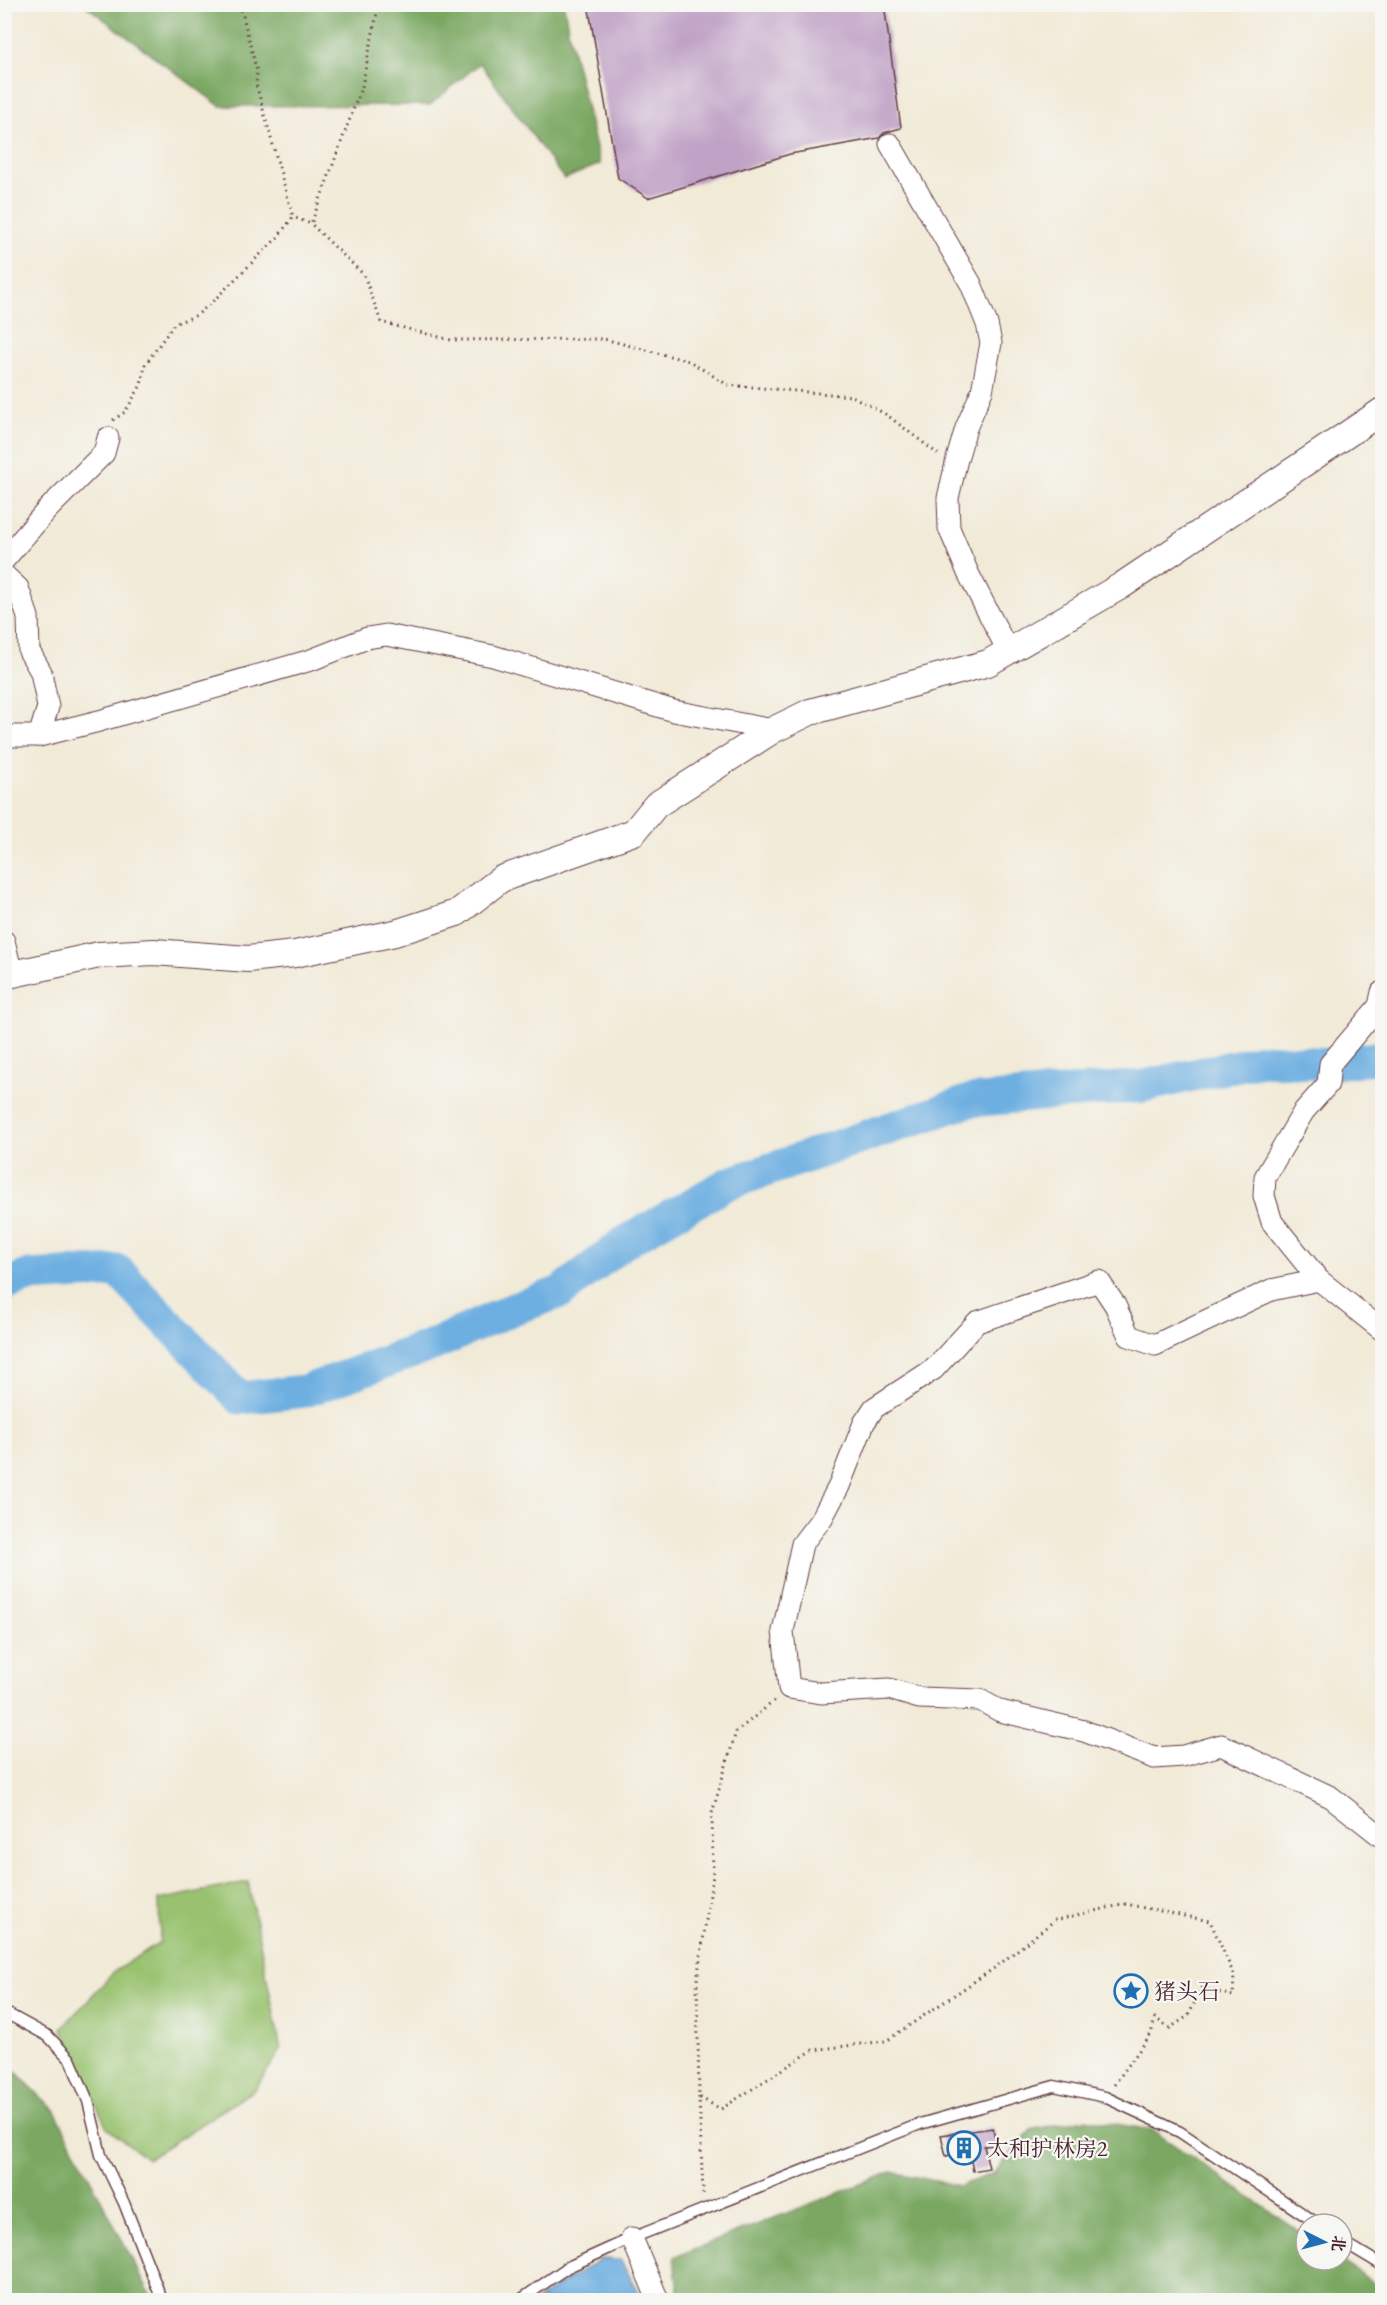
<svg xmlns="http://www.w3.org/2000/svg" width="1387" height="2305" font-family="'EB Garamond','Noto Serif SC',serif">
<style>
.green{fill:#99c26f;stroke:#72704d;stroke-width:1.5}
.forest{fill:#7aa862;stroke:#626446;stroke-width:1.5}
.water{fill:#6dafe1;stroke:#5c6786;stroke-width:1.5}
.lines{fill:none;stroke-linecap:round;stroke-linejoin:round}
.river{stroke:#6dafe1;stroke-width:33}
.building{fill:#c0a2c6}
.service-casing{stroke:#633d45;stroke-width:13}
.minor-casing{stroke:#633d45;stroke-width:23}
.tertiary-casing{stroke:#633d45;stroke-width:28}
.path{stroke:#633d45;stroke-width:3;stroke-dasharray:1.5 4.5;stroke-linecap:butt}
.service{stroke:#fff;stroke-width:10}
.minor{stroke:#fff;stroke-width:21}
.tertiary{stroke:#fff;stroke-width:26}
.labels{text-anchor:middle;stroke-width:4.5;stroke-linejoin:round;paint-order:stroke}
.poi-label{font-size:22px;fill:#4a1f2b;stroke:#f6f6f2;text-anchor:start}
</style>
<rect width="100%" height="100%" fill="#f6f6f2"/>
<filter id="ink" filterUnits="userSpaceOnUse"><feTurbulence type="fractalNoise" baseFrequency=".0167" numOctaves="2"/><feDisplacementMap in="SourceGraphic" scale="12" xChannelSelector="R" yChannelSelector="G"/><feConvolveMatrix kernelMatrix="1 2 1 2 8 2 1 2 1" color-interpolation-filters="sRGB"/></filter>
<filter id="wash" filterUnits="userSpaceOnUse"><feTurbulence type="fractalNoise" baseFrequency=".008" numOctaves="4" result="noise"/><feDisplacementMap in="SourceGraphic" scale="24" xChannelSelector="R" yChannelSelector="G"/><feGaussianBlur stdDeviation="1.35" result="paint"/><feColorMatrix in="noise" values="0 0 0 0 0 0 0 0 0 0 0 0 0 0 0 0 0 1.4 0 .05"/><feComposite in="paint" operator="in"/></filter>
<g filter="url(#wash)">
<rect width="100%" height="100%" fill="#f1ead7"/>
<!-- green -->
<path class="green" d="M248,1882L281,2050L255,2089L148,2159L107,2128L62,2028L115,1971L160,1942L159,1900Z"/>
<!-- forest -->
<g class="forest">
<path d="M85,5H564L569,35L600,164L564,179L480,63L430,105L220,106Z"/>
<path d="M4,2060L55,2111L153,2300H5Z"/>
<path d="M1085,2119L1152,2130L1306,2236V2260H1341L1382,2289V2300H679L674,2257L892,2172L960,2186L994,2173L1031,2130Z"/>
</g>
<!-- water -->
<path class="water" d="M601,2259L620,2260L644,2300H536Z"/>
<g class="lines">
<!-- river -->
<path class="river" d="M4,1285L28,1276L118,1271L240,1398L305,1391L435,1344L513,1309L561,1292L623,1243L727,1184L969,1101L1144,1086L1262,1060L1330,1064L1382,1057"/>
</g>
<g id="blocks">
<!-- building -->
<g class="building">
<path d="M588,4H884L901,128L884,133L879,138L790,154L648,198L618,178Z"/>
<path d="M993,2128L996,2145L984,2146L989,2168L973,2171L969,2151L946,2156L941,2135Z"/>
</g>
</g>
</g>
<g filter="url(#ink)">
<use href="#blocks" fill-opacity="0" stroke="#633d45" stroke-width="1.5"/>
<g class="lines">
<defs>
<g id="service">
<path d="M4,2012L48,2036L70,2059L88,2101L101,2155L124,2203L162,2300"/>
<path d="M1342,2241L1382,2265"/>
<path d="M520,2300L568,2267L632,2238L920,2124L1054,2086L1105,2097L1180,2132L1318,2224"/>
</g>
<g id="minor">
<path d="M890,144L971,284L987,324L991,343L982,391L966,428L957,459L948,498L949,528L968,573L1008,651"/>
<path d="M4,560L47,510L104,453L108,438"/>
<path d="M4,575L18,588L28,617L29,651L41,672L48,707L39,736"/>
<path d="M4,736H39L99,721L311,660L367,638L386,635L493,656L674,711L773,730"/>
<path d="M4,941L12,974"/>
<path d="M1382,992L1379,1006L1330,1064L1328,1084L1304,1111L1265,1177L1264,1196L1272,1222L1319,1280L1382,1330"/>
<path d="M1319,1280L1271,1290L1155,1345L1129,1336L1115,1305L1099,1281L977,1322L934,1369L874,1408L864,1423L839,1486L822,1518L802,1544L783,1631L789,1688L821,1693L889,1689L919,1698L980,1700L1000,1711L1084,1731L1154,1758L1183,1756L1221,1745L1331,1797L1382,1837"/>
<path d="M632,2238L658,2300"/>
</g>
<path id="tertiary" d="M4,976L99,955L154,952L248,959L295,954L395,933L457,913L501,879L634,832L656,805L773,730L810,712L988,663L1121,586L1382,411"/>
</defs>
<!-- service casing -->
<use href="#service" class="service-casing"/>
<!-- minor casing -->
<use href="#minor" class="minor-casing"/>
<!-- tertiary casing -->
<use href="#tertiary" class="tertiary-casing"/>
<!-- path -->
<g class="path">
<path d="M240,4L257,72L256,84L293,217"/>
<path d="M382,4L377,13L362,86L311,224L364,275L381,322L451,340L604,339L689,361L728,385L852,396L887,415L938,454"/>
<path d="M113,420L125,412L141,385L145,365L174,324L197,315L211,303L277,238L293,217L311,224"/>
<path d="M774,1701L736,1732L712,1813L713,1875L697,1980L699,2097L721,2109L813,2050L886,2041L996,1967L1055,1920L1125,1904L1210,1921L1234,1975L1233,1996L1202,1988L1188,2016L1170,2028L1155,2018L1151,2034L1114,2085"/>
<path d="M4,2037L14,2033"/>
<path d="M699,2097L703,2194"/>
</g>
<!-- service -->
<use href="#service" class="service"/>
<!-- minor -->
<use href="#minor" class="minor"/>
<!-- tertiary -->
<use href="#tertiary" class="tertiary"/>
</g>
</g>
<!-- icons -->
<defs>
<symbol id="sight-ring" viewBox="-11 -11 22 22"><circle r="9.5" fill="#f6f6f2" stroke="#1f6fb2" stroke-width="1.5"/><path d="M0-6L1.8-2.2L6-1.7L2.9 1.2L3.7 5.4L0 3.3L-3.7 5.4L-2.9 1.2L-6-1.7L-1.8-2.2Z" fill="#1f6fb2"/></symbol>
<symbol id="building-ring" viewBox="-11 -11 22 22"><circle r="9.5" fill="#f6f6f2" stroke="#1f6fb2" stroke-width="1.5"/><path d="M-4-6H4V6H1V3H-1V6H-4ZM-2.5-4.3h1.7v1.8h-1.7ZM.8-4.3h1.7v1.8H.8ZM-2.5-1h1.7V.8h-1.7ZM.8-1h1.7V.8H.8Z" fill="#1f6fb2"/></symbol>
</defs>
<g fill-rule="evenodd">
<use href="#sight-ring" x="1112" y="1972" width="38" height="38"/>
<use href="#building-ring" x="945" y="2129" width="38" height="38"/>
</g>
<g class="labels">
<!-- poi labels -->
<g class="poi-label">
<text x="1154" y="1999">猪头石</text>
<text x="987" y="2156">太和护林房2</text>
</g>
</g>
<!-- margin -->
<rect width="1387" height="2305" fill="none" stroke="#f6f6f2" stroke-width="24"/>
<!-- north arrow -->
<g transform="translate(1324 2242) rotate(96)"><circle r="28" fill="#f6f6f2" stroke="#b1a0a2" stroke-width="1.5"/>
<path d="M0-4.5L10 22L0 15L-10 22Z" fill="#1f6fb2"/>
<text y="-9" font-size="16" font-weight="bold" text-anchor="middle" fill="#4a1f2b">北</text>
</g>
</svg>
